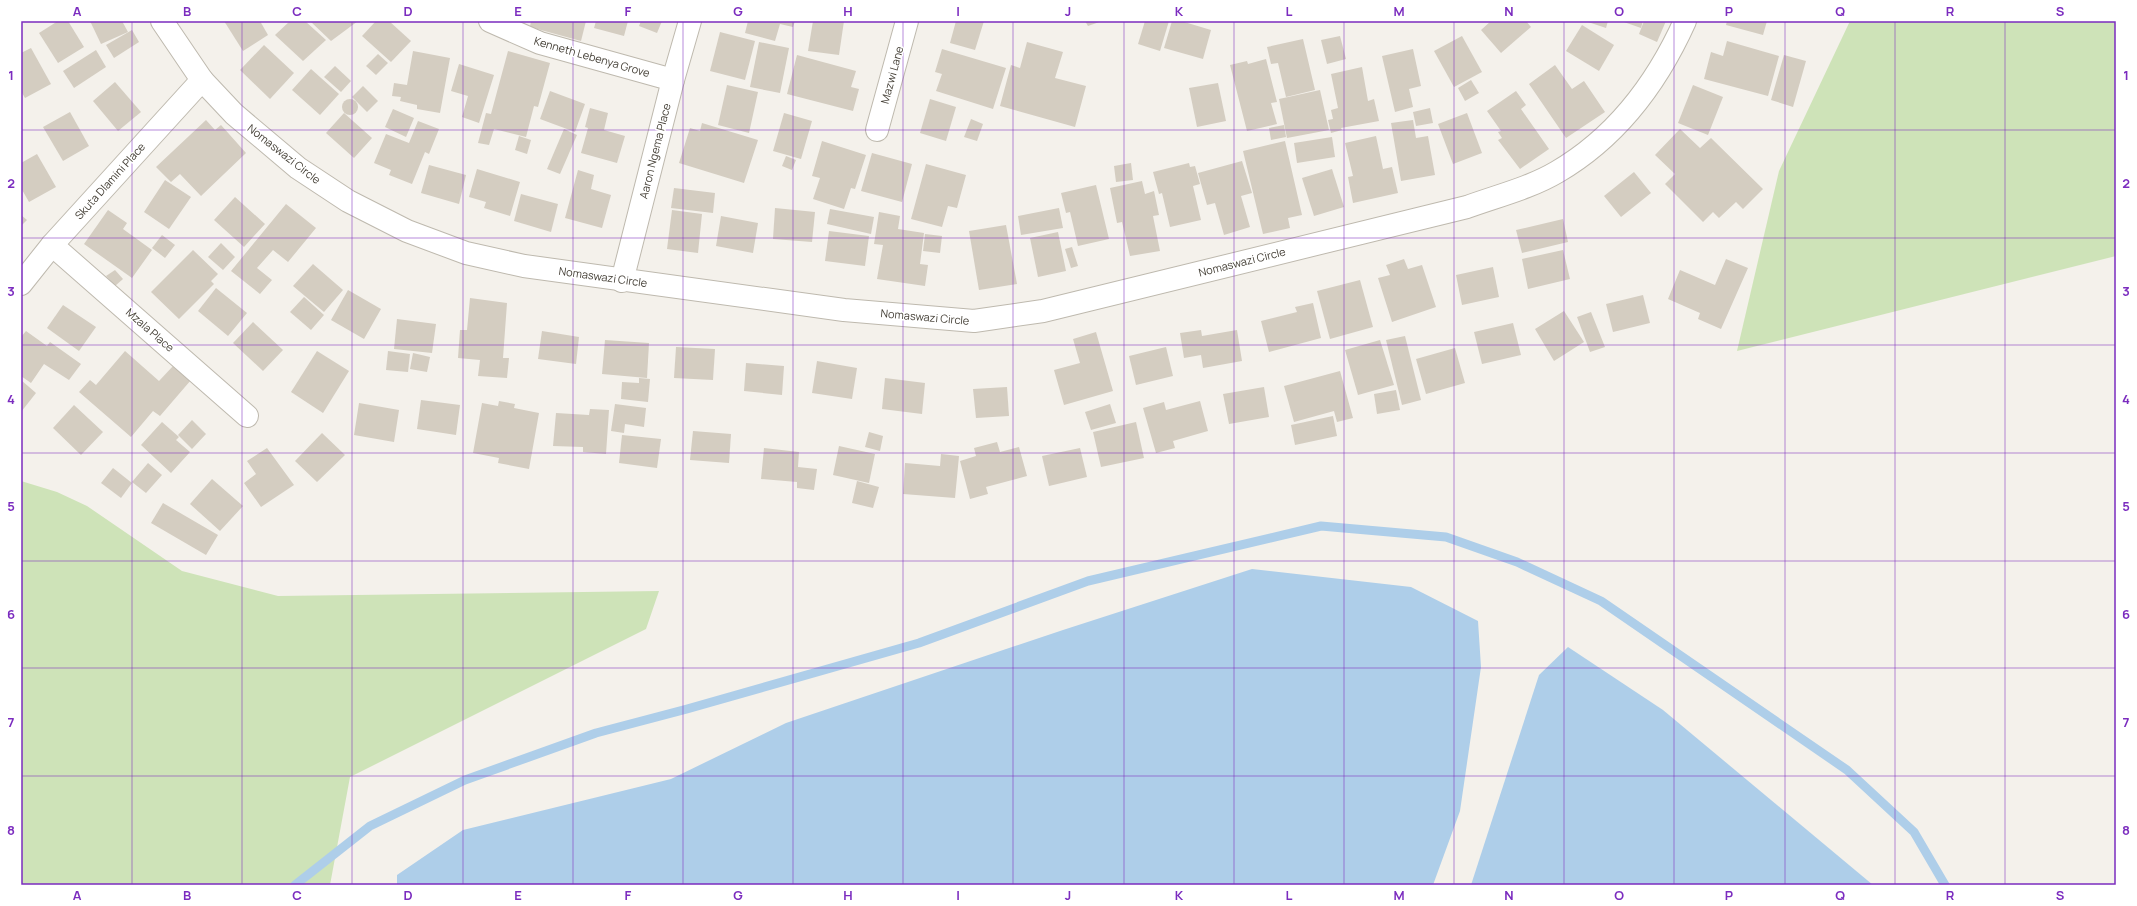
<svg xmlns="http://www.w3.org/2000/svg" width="2137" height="906" font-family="Manrope,sans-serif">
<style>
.green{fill:#cee3b8}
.water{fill:#aecee9}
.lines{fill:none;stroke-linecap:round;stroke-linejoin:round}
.stream{stroke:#aecee9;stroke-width:9}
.building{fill:#d4cdc1}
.minor-casing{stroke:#beb9ae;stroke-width:24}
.minor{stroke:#fff;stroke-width:22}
.grid{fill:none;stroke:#7b2cbf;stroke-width:1;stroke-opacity:0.55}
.labels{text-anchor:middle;stroke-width:3;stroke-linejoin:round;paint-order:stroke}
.street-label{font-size:11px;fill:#474239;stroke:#fff}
.neatline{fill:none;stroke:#7b2cbf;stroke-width:1.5}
.grid-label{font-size:13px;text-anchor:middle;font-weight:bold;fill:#7b2cbf}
</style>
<rect width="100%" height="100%" fill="#f4f1eb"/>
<!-- green -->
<g class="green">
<path d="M1850,21H2116V256L1737,351L1779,171Z"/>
<path d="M21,481L57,492L87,506L182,571L278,596L659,591L646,629L350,777L330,885H21Z"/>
</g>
<!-- water -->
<g class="water">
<path d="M1252,569L1411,587L1478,621L1481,667L1460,811L1433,885H397V875L463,830L671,779L786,723L1063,630Z"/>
<path d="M1568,647L1663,710L1873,885H1471L1539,675Z"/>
</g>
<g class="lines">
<!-- stream -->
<path class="stream" d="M295,885L370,826L465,780L596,733L687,709L919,643L1088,581L1321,526L1446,537L1517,562L1601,601L1847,770L1914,832L1945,885"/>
</g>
<!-- building -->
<g class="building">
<path d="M58,21H68L84,47L58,63L39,33Z"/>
<path d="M90,21H122L128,32L101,44Z"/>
<path d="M224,21H260L268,35L243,51Z"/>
<path d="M290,21H305L326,40L303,61L275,35Z"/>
<path d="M310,21H358L331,41Z"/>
<path d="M376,21H389L411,41L391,62L362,36Z"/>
<path d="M531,21H586L581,41L530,27Z"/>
<path d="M596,21H628L624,36L594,28Z"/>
<path d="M641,21H662L657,33L639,26Z"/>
<path d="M748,21H795L793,27L780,24L775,41L745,33Z"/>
<path d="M813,21H844L839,55L808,51Z"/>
<path d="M956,21H984L975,50L950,43Z"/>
<path d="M1085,21H1102L1088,26Z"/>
<path d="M1145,21H1169L1160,51L1138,44Z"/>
<path d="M1172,21H1181L1211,30L1203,59L1164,48Z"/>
<path d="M1491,21H1526L1531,27L1501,53L1481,30Z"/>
<path d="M1585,21H1608L1606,28Z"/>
<path d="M1621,21H1643L1641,28Z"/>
<path d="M1644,21H1666L1657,42L1639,34Z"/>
<path d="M1727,21H1767L1763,35L1726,25Z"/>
<path d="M1582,25L1614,45L1599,71L1566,51Z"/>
<path d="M132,30L139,42L114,58L106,45Z"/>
<path d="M720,32L755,41L745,80L710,71Z"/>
<path d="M1340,36L1346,59L1327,64L1321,40Z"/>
<path d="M1462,36L1482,72L1454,87L1434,51Z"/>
<path d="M1303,39L1315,90L1286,97L1278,63L1271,64L1267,47Z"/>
<path d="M1727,41L1779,56L1768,96L1704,79L1711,52L1723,56Z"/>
<path d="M759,42L789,48L780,93L750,87Z"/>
<path d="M1027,42L1063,52L1055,78L1086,86L1075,127L1000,106L1011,65L1020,68Z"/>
<path d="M264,45L294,73L270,99L240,70Z"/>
<path d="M31,48L51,84L25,98L21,91V53Z"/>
<path d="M942,49L1006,68L993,109L936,91L942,74L935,72Z"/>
<path d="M1413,49L1421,86L1409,89L1413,107L1395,112L1382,56Z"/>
<path d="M96,50L106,67L74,88L63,71Z"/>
<path d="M413,51L450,58L440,113L417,109V105L400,101L401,97L392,96L394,83L407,85Z"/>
<path d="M508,51L550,63L538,107L534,106L526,137L494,129L489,145L478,143L486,113L491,114Z"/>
<path d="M378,54L388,63L376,75L366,66Z"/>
<path d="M797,55L856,71L851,87L859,89L853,111L787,94Z"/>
<path d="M1784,55L1806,61L1793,107L1771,100Z"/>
<path d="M1266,59L1277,102L1271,103L1277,124L1247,131L1230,65L1247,61L1248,64Z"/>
<path d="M459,64L494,75L479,123L462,117L468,96L451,91Z"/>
<path d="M1555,65L1572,89L1584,81L1605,112L1566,138L1529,84Z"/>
<path d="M335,66L351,81L341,92L324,77Z"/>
<path d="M1362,67L1368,101L1374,99L1379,121L1341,128L1342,130L1331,133L1328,120L1333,119L1331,110L1338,108L1331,74Z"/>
<path d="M311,69L339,94L320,115L292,90Z"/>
<path d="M1471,80L1479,93L1465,101L1458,88Z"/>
<path d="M115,82L141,112L118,131L93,101Z"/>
<path d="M1218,83L1226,121L1197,127L1189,88Z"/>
<path d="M727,85L758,92L749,133L718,125Z"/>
<path d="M1693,85L1723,97L1708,135L1678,123Z"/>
<path d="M363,86L378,101L367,112L352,97Z"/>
<path d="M1320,90L1329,130L1287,138L1279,99Z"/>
<path d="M550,91L585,104L575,132L540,119Z"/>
<path d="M1516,91L1526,105L1521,109L1549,149L1520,169L1498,140L1502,138L1498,132L1501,131L1487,111Z"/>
<path d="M930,99L956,107L946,141L920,133Z"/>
<circle cx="350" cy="107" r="8"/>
<path d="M590,108L608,113L604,130L625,136L617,163L581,153L588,128L585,127Z"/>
<path d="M1430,108L1433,123L1416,126L1413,112Z"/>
<path d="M393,109L414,118L406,137L385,127Z"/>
<path d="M70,112L89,146L63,161L43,127Z"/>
<path d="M344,113L372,138L354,158L326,133Z"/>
<path d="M784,113L812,121L801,159L773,151Z"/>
<path d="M1467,113L1482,153L1453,164L1438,124Z"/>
<path d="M971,119L983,124L977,141L964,137Z"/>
<path d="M206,120L215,130L221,125L246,153L201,196L180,174L171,182L156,167Z"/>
<path d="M1413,120L1416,138L1428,136L1435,175L1401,181L1391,123Z"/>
<path d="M418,121L439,129L429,154L425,152L412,184L389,175L391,170L374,163L386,134L409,143Z"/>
<path d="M702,123L758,140L744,183L679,163L690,128L700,131Z"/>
<path d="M1284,125L1286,137L1271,140L1269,128Z"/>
<path d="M564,129L577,135L560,174L547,169Z"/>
<path d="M1680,129L1700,148L1711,138L1763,189L1743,209L1736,202L1719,218L1713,212L1703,222L1665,184L1675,174L1655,155Z"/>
<path d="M519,136L531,140L527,154L515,150Z"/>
<path d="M1376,136L1383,169L1392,167L1398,193L1353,203L1348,177L1353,176L1345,143Z"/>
<path d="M1332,137L1335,157L1297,163L1294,143Z"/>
<path d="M822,141L866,155L855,189L851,188L844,209L813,199L820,178L812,176Z"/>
<path d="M1285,141L1302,215L1288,218L1290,228L1263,234L1243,151Z"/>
<path d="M872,153L912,164L902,202L861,191Z"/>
<path d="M37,154L56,187L29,202L21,188V163Z"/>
<path d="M786,156L796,160L792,170L782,166Z"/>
<path d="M1242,161L1252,193L1241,196L1250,227L1224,235L1215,203L1207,205L1198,173Z"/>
<path d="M1131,163L1133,180L1116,182L1114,166Z"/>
<path d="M1189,163L1190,167L1195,166L1200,184L1193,186L1201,220L1170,227L1162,193L1159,194L1153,172Z"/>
<path d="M926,164L966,175L957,208L948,206L942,227L911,219Z"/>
<path d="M429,165L466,175L459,204L421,193Z"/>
<path d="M477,169L520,182L510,216L484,208L486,202L469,197Z"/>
<path d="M1332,169L1344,207L1314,216L1302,178Z"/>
<path d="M578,170L594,175L591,189L611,195L602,228L565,218Z"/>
<path d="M1634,172L1651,193L1621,217L1604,196Z"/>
<path d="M165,180L191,197L169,229L144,212Z"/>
<path d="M1142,181L1145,194L1154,191L1159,215L1153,216L1160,251L1130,256L1122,222L1117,223L1110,188Z"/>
<path d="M1096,185L1109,239L1078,246L1070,212L1066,213L1061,193Z"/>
<path d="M674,188L715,193L713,213L671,208Z"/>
<path d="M521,194L558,204L551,232L514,221Z"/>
<path d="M235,197L265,224L244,247L214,220Z"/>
<path d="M286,204L316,228L288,262L273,250L257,268L272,280L260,294L231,271Z"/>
<path d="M775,208L815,212L812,242L773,239Z"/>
<path d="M1059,208L1063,228L1021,235L1018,216Z"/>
<path d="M830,209L874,217L871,234L827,224Z"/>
<path d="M108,210L127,223L123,229L152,250L132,278L84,244Z"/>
<path d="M672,210L702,214L698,253L667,249Z"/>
<path d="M879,212L900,216L898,229L924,233L920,264L928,265L925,286L877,279L883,245L874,244Z"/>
<path d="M21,215L27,220L21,226Z"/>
<path d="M721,216L758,223L753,253L716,246Z"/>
<path d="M1563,219L1568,242L1522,253L1516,230Z"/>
<path d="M1006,225L1017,284L979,290L969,231Z"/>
<path d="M829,231L869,236L865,266L825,261Z"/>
<path d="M1058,232L1066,271L1038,277L1030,238Z"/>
<path d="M925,234L942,236L940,253L923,251Z"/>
<path d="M162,235L175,245L165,258L152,248Z"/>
<path d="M221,243L235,257L223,270L208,257Z"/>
<path d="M1072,247L1078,266L1071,268L1065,249Z"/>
<path d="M193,250L218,274L211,281L214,284L179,319L151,292Z"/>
<path d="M1563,250L1570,279L1528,289L1522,259Z"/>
<path d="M1404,259L1408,269L1422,265L1436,307L1392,322L1378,278L1390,275L1386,265Z"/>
<path d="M1726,259L1748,268L1721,329L1698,319L1700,313L1668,299L1680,270L1715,285Z"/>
<path d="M313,264L343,290L324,312L293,286Z"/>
<path d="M1493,267L1499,297L1462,305L1456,275Z"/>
<path d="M115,270L123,279L115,286L106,276Z"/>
<path d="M1360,280L1373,327L1330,339L1317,291Z"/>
<path d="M216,288L247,313L228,336L198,311Z"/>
<path d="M348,290L381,309L364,339L331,320Z"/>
<path d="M1643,295L1650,323L1613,332L1606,304Z"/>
<path d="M304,297L324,315L311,330L290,312Z"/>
<path d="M470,298L507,303L503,358H509L507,378L478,376L480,360L458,358L460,330H467Z"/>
<path d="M1313,303L1321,338L1269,352L1261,321L1297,312L1295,307Z"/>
<path d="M63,305L96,327L79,351L47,328Z"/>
<path d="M1564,311L1584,342L1554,361L1535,329Z"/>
<path d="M1591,312L1605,347L1590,352L1577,317Z"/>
<path d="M397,319L436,324L432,353L394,349Z"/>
<path d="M253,322L283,350L263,371L233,343Z"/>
<path d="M1513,323L1521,355L1482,364L1474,332Z"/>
<path d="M1201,330L1202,336L1237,330L1242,361L1203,368L1201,355L1184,358L1180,333Z"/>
<path d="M26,331L47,346L50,342L81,364L69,380L44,364L31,383L21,376V337Z"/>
<path d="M542,331L579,337L576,364L538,359Z"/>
<path d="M1096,332L1113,391L1064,405L1054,370L1080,363L1073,339Z"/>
<path d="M1405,336L1421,400L1402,405L1386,340Z"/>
<path d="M605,340L649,343L647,378L602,374Z"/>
<path d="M1380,340L1394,385L1358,395L1345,350Z"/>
<path d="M676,347L715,349L713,380L674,378Z"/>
<path d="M1166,347L1173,376L1136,385L1129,356Z"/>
<path d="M1455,348L1465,383L1426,394L1416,359Z"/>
<path d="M125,351L159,381L174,365L191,380L160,416L153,411L131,437L79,392L90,380L96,385Z"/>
<path d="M317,351L349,371L323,413L291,392Z"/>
<path d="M388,351L410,354L408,372L386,370Z"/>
<path d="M413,353L430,357L427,372L410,369Z"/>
<path d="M817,361L857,368L852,399L812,393Z"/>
<path d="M746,363L784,366L782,395L744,391Z"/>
<path d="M1340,371L1353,418L1337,422L1334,411L1294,422L1284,386Z"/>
<path d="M639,378L650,379L648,402L621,399L622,382L639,383Z"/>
<path d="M885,378L925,383L922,414L882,409Z"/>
<path d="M21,380L36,393L21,412Z"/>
<path d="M1007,387L1009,416L976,418L973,389Z"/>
<path d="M1264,387L1269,417L1229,424L1223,394Z"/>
<path d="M1396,390L1400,410L1377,414L1374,394Z"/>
<path d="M421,400L460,405L456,435L417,429Z"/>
<path d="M499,401L515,404L514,408L539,413L529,469L498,463L499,458L473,453L482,403L498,406Z"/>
<path d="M1200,401L1208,431L1173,441L1175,448L1156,453L1143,408L1164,402L1166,410Z"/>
<path d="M359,403L399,410L394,442L354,435Z"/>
<path d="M615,404L646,408L644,427L625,424L624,433L611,431Z"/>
<path d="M1110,404L1116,423L1091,430L1085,412Z"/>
<path d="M74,405L103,432L81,455L53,428Z"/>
<path d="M590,409L609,410L606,454L583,452V447L553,446L556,413L589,415Z"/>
<path d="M1333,416L1337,436L1295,445L1291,425Z"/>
<path d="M192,420L206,434L192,449L178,435Z"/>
<path d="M162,422L179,437L176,440L190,452L171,473L141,445Z"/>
<path d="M1136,422L1144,458L1101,467L1093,432Z"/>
<path d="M693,431L731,434L729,463L690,460Z"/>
<path d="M869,432L883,436L880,451L865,447Z"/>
<path d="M322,433L345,455L317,482L295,461Z"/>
<path d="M622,435L661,439L657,468L619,463Z"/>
<path d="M997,442L1000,452L1019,447L1027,476L986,487L988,494L970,499L960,461L976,456L974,448Z"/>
<path d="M839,446L875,454L869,483L833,475Z"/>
<path d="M267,448L294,485L261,507L244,483L256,474L247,461Z"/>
<path d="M764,448L799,452L798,467L817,469L814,490L797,488V482L761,479Z"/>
<path d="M1080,448L1087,477L1049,486L1042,456Z"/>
<path d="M941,454L959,456L955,498L903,494L905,463L940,466Z"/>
<path d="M148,463L162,475L146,493L132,482Z"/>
<path d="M113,468L132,483L121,498L101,483Z"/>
<path d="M212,479L243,506L220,531L190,504Z"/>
<path d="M857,481L879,487L873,508L852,503Z"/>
<path d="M163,503L218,535L206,555L151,523Z"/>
</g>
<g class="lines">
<defs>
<g id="minor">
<path d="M162,21L202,80L234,114L298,168L348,201L407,231L466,253L524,266L844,310L974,321L1043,311L1467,207C1497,196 1530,188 1557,172C1617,137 1657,83 1685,21"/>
<path d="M490,21L540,43L673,80"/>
<path d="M877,130L907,21"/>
<path d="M52,245L247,416"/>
<path d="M622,281L673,80L690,21"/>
<path d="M21,284L52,245L202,80"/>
</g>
</defs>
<!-- minor casing -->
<use href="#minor" class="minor-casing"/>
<!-- minor -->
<use href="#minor" class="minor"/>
</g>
<!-- grid -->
<path class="grid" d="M132,21V885M242,21V885M352,21V885M463,21V885M573,21V885M683,21V885M793,21V885M903,21V885M1013,21V885M1124,21V885M1234,21V885M1344,21V885M1454,21V885M1564,21V885M1674,21V885M1785,21V885M1895,21V885M2005,21V885M21,130H2116M21,238H2116M21,345H2116M21,453H2116M21,561H2116M21,668H2116M21,776H2116"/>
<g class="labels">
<!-- street labels -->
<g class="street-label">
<text transform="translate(592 57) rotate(16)" y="4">Kenneth Lebenya Grove</text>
<text transform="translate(892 75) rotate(-75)" y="4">Mazwi Lane</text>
<text transform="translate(655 151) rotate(-76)" y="4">Aaron Ngema Place</text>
<text transform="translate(284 154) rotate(38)" y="4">Nomaswazi Circle</text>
<text transform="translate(110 181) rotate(-48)" y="4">Skuta Dlamini Place</text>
<text transform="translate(1242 262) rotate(-14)" y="4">Nomaswazi Circle</text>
<text transform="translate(603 277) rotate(8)" y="4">Nomaswazi Circle</text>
<text transform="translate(925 317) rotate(5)" y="4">Nomaswazi Circle</text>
<text transform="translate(150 330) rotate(41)" y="4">Mzala Place</text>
</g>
</g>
<!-- border -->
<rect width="2137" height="906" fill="none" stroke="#ffffff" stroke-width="44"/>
<rect x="22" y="22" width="2093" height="862" class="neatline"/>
<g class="grid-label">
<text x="77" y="16">A</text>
<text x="187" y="16">B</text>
<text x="297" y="16">C</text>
<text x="408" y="16">D</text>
<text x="518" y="16">E</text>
<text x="628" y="16">F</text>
<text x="738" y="16">G</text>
<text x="848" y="16">H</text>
<text x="958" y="16">I</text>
<text x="1068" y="16">J</text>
<text x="1179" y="16">K</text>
<text x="1289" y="16">L</text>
<text x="1399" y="16">M</text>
<text x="1509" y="16">N</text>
<text x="1619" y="16">O</text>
<text x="1729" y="16">P</text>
<text x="1840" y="16">Q</text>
<text x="1950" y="16">R</text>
<text x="2060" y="16">S</text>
<text x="11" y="80">1</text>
<text x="2126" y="80">1</text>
<text x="11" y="188">2</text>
<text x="2126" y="188">2</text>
<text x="11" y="296">3</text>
<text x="2126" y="296">3</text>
<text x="11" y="404">4</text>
<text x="2126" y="404">4</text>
<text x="11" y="511">5</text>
<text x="2126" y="511">5</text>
<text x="11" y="619">6</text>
<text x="2126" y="619">6</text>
<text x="11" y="727">7</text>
<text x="2126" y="727">7</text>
<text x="11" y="835">8</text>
<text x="2126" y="835">8</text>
<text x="77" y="900">A</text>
<text x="187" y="900">B</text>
<text x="297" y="900">C</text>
<text x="408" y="900">D</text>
<text x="518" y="900">E</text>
<text x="628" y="900">F</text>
<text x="738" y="900">G</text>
<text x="848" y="900">H</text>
<text x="958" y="900">I</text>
<text x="1068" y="900">J</text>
<text x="1179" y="900">K</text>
<text x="1289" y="900">L</text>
<text x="1399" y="900">M</text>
<text x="1509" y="900">N</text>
<text x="1619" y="900">O</text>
<text x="1729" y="900">P</text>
<text x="1840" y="900">Q</text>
<text x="1950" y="900">R</text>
<text x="2060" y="900">S</text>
</g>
</svg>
